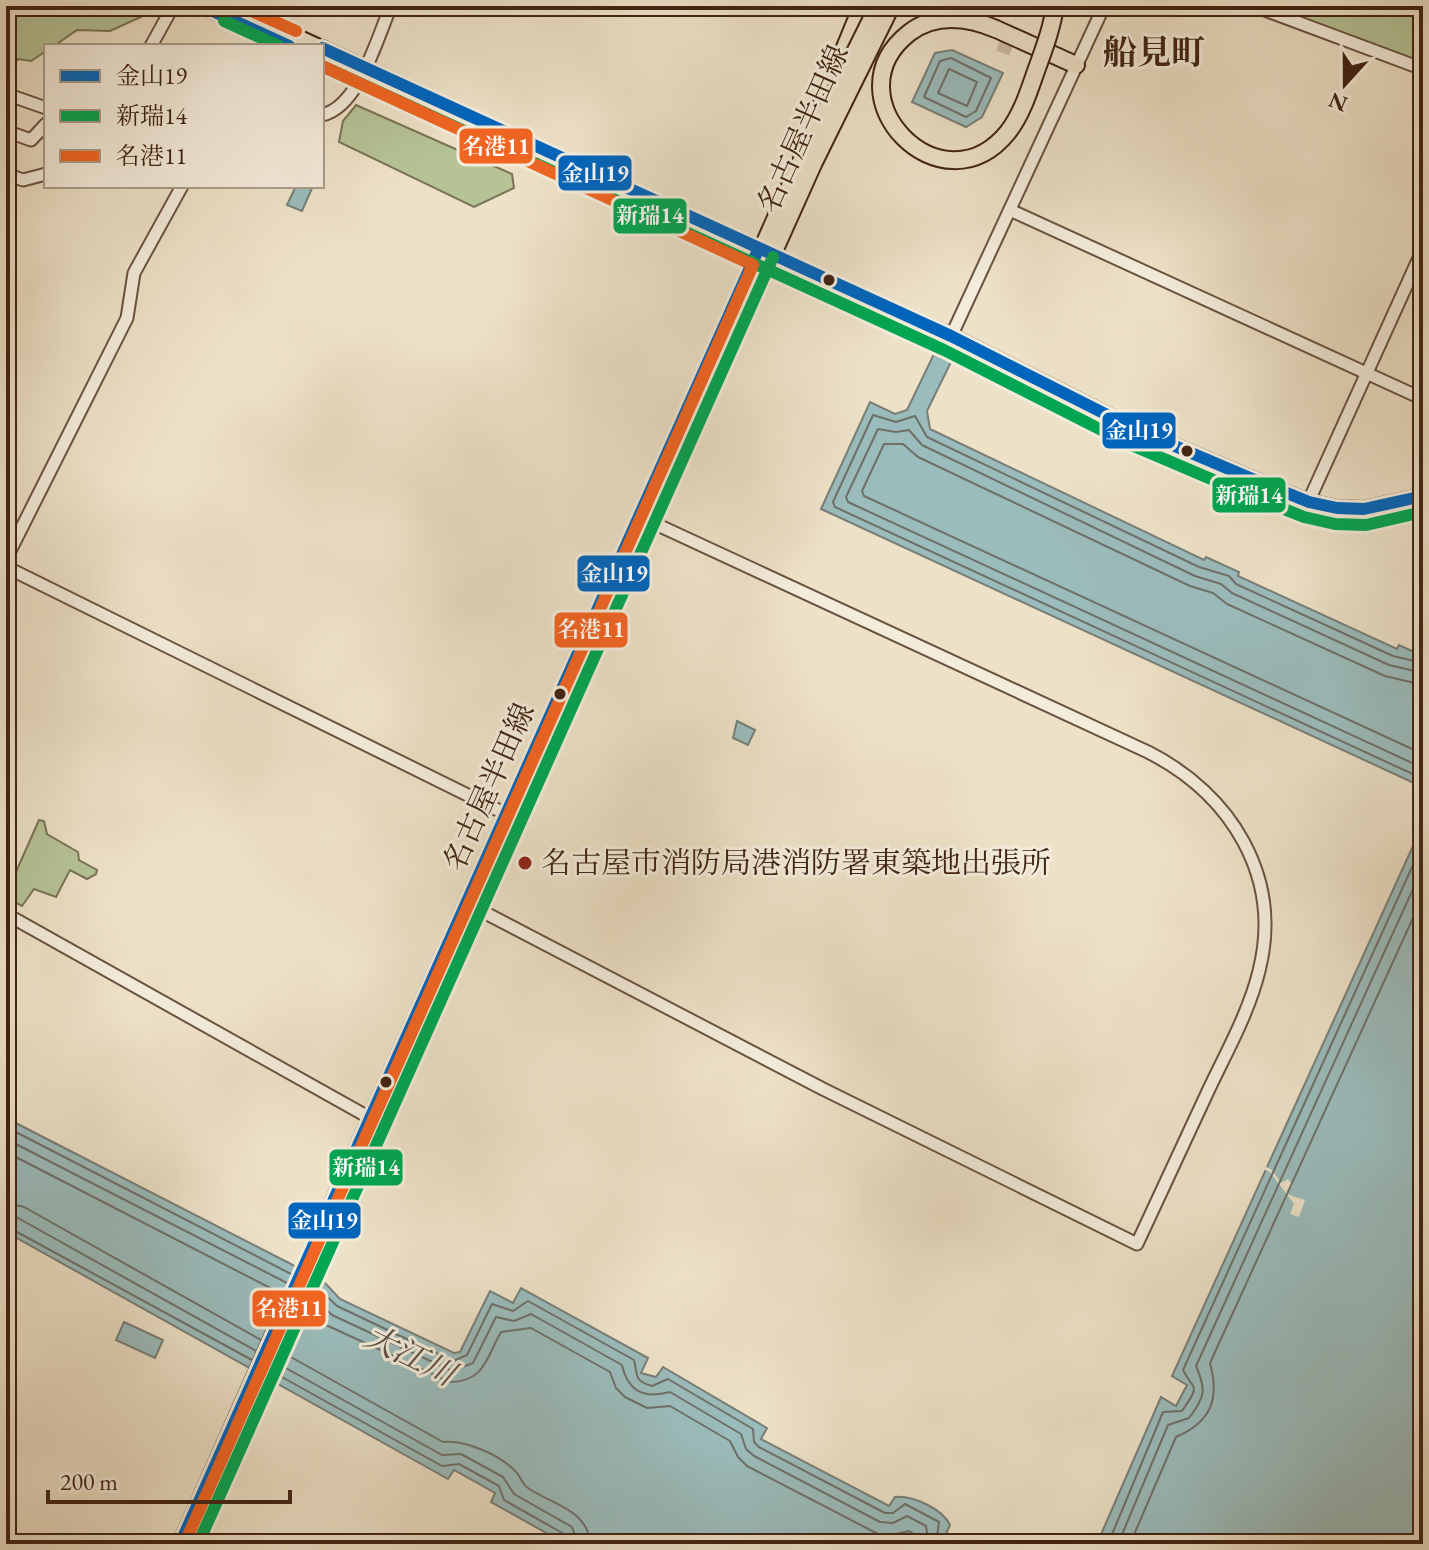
<svg xmlns="http://www.w3.org/2000/svg" width="1429" height="1550" font-family="'EB Garamond','Noto Serif JP',serif">
<style>
.green{fill:#b5c397;stroke:#7a7355;stroke-width:2}
.water{fill:#9bbcbc;stroke:#777f78;stroke-width:2}
.pier{fill:#ede1c7}
.lines{fill:none;stroke-linecap:round;stroke-linejoin:round}
.shore{stroke:#6e7068;stroke-width:2}
.highway-tunnel{stroke:#cabba3;stroke-width:16;stroke-dasharray:16 8;stroke-linecap:butt}
.minor-casing{stroke:#6b5240;stroke-width:15}
.major-casing{stroke:#402313;stroke-width:18}
.highway-casing{stroke:#402313;stroke-width:20}
.minor{stroke:#f3ecdb;stroke-width:11}
.major{stroke:#ede1c7;stroke-width:14}
.highway{stroke:#ede1c7;stroke-width:16}
.highway-bridge-casing{stroke:#402313;stroke-width:20;stroke-linecap:butt}
.highway-bridge{stroke:#ede1c7;stroke-width:16}
.bus-1-casing{stroke:#f3ecdb;stroke-width:18}
.bus-2-casing{stroke:#f3ecdb;stroke-width:18}
.bus-3-casing{stroke:#f3ecdb;stroke-width:18}
.bus-1{stroke:#0065bd;stroke-width:12}
.bus-2{stroke:#00a651;stroke-width:12}
.bus-3{stroke:#f26522;stroke-width:12}
.bus-dot{fill:#402313;stroke:#f3ecdb;stroke-width:3}
.poi-dot{fill:#8f2418;stroke:#f3ecdb;stroke-width:3}
.labels{text-anchor:middle;stroke-width:6;stroke-linejoin:round;paint-order:stroke}
.street-label{font-size:30px;fill:#402313;stroke:#f3ecdb}
.poi-label{font-size:30px;fill:#402313;stroke:#f3ecdb;text-anchor:start}
.water-label{font-size:32px;font-style:italic;fill:#5b5146;stroke:#f3ecdb}
.quarter-label{font-size:34px;font-weight:bold;fill:#402313;stroke:#f3ecdb}
.line-badge{stroke:#f3ecdb;stroke-width:3}
.badge-label{font-size:22px;text-anchor:middle;font-weight:bold;fill:#fff}
</style>
<rect width="100%" height="100%" fill="#ede1c7"/>
<filter id="stains"><feTurbulence type="fractalNoise" baseFrequency=".0025" numOctaves="4"/><feColorMatrix values="0 0 0 0 .2 0 0 0 0 .09 0 0 0 0 .02 0 0 0 .5 -.17"/></filter>
<radialGradient id="worn" r=".72"><stop offset=".6" stop-color="#630" stop-opacity="0"/><stop offset="1" stop-color="#630" stop-opacity=".3"/></radialGradient>
<!-- green -->
<g class="green">
<path d="M6,6H147L143,16L110,31L77,30L54,46H46V51L31,61L18,59L6,75Z"/>
<path d="M1269,6H1423V64Z"/>
<path d="M356,105L512,174L514,188L474,207L339,142L343,121Z"/>
<path d="M39,820L44,821L47,834L78,852L79,860L97,870L96,874L87,879L70,870L56,897L34,889L22,906L11,900L13,895L7,892Z"/>
</g>
<!-- water -->
<g class="water">
<path d="M952,50L1003,73L982,117L966,127L912,102L935,53Z"/>
<path d="M296,186H313L302,211L287,205Z"/>
<path d="M934,354L951,362L927,411L930,429L1204,560L1206,557L1239,572L1238,576L1397,649L1399,645L1423,656V801L1414,783L821,509L870,402L895,414L907,410Z"/>
<path d="M737,721L755,730L748,745L733,738Z"/>
<path d="M1423,824V1544H1100L1099,1539L1161,1397L1176,1406L1187,1385L1172,1376Z"/>
<path d="M6,1118L289,1263L326,1284L340,1299L454,1353L460,1352L490,1291L513,1303L521,1288L648,1358L641,1373L656,1377L663,1367L767,1428L761,1439L889,1506L895,1497C912,1495 943,1509 950,1525L945,1536L959,1544H566L491,1502L495,1493L454,1470L448,1479L6,1232Z"/>
<path d="M124,1322L163,1340L155,1358L116,1340Z"/>
</g>
<!-- pier -->
<path class="pier" d="M1263,1165L1272,1170L1281,1183L1288,1179L1293,1186L1287,1191L1289,1195L1305,1200L1299,1217L1290,1214L1294,1204L1270,1172L1261,1168Z"/>
<g class="lines">
<!-- shore -->
<g class="shore">
<path d="M951,58L991,78L976,111L966,117L924,97L940,61Z"/>
<path d="M949,69L977,82L967,106L938,93Z"/>
<path d="M1423,663L1393,656L1236,584L1229,576L1199,567L927,437L915,416L896,422L873,415L833,502L835,507L1417,776L1423,783"/>
<path d="M1423,673L1389,665L1232,593L1221,584L1195,576L922,445L909,430L896,432L878,429L846,497L848,502L1423,768"/>
<path d="M1423,685L1385,676L1227,604L1213,593L1190,586L918,457L903,444H884L862,491L864,496L1423,754"/>
<path d="M6,1127L293,1275"/>
<path d="M6,1139L289,1284"/>
<path d="M6,1152L282,1294"/>
<path d="M6,1203L24,1207L261,1340"/>
<path d="M6,1215L18,1218L256,1351"/>
<path d="M6,1226L252,1360"/>
<path d="M319,1289L337,1306L453,1361L467,1355L492,1304L513,1311L528,1301L634,1360C638,1374 633,1381 652,1386L668,1379L753,1429L754,1442L759,1447L885,1513H893L905,1504L939,1522L937,1537L943,1544"/>
<path d="M315,1298L332,1315L452,1371L473,1363L496,1317L514,1321L531,1314L622,1365C628,1391 643,1399 670,1392L741,1434L746,1449L754,1456L880,1522L893,1523L907,1516L926,1526L929,1544"/>
<path d="M310,1310L326,1325L450,1382C485,1382 487,1356 501,1332L531,1328L610,1372L616,1388L625,1397L647,1408L670,1406L730,1441L738,1457L747,1466L878,1534L893,1535L909,1531L915,1535L917,1544"/>
<path d="M289,1356L443,1442C466,1440 501,1455 517,1473C521,1478 522,1484 528,1488C551,1504 589,1510 590,1544"/>
<path d="M284,1367L442,1455L461,1454L503,1477L514,1494L572,1527L578,1544"/>
<path d="M280,1376L442,1466L459,1464L499,1486L504,1500L564,1534L568,1544"/>
<path d="M1108,1544L1163,1412L1182,1411C1201,1384 1194,1391 1183,1370L1423,843"/>
<path d="M1118,1544L1168,1425L1189,1418C1206,1396 1206,1389 1196,1366L1423,867"/>
<path d="M1130,1544L1176,1437C1211,1422 1220,1399 1210,1363L1423,896"/>
</g>
<!-- highway-tunnel -->
<path class="highway-tunnel" d="M999,43L1012,48"/>
<defs>
<g id="minor">
<path d="M1254,6L1423,69"/>
<path d="M151,46L173,6"/>
<path d="M6,94L46,108"/>
<path d="M322,115C359,107 377,38 391,6"/>
<path d="M6,131L31,140L46,124"/>
<path d="M6,174L23,180L46,174"/>
<path d="M1010,210L1423,399"/>
<path d="M948,343L1104,6"/>
<path d="M1306,507L1423,249"/>
<path d="M6,559L127,318L134,273L182,186"/>
<path d="M6,567L506,814"/>
<path d="M474,907L823,1089L1137,1244C1161,1192 1185,1141 1209,1089C1227,1051 1249,1012 1259,971C1283,877 1231,794 1148,752L647,520"/>
<path d="M6,914L370,1118"/>
</g>
<g id="major">
<path d="M202,6L289,46"/>
<path d="M231,6L317,46"/>
<path d="M322,48L742,243L951,336L1135,429L1257,481L1309,502L1337,508L1364,509L1423,496"/>
<path d="M322,61L754,261L947,345L1097,420"/>
<path d="M814,120L861,6"/>
<path d="M1130,436C1213,476 1329,548 1423,509"/>
<path d="M323,1224L715,348"/>
<path d="M180,1544L288,1301"/>
</g>
<path id="highway" d="M996,29L1076,65"/>
</defs>
<!-- minor casing -->
<use href="#minor" class="minor-casing"/>
<!-- major casing -->
<use href="#major" class="major-casing"/>
<!-- highway casing -->
<use href="#highway" class="highway-casing"/>
<!-- minor -->
<use href="#minor" class="minor"/>
<!-- major -->
<use href="#major" class="major"/>
<!-- highway -->
<use href="#highway" class="highway"/>
<defs>
<g id="highway-bridge">
<path d="M996,29C967,17 935,13 909,33C828,97 942,214 1008,132C1022,114 1029,91 1036,71C1044,49 1052,28 1055,6"/>
<path d="M713,359L803,157L878,6"/>
<path d="M287,1313L332,1214"/>
<path d="M194,1544L814,162L891,6"/>
</g>
</defs>
<!-- highway-bridge casing -->
<use href="#highway-bridge" class="highway-bridge-casing"/>
<!-- highway-bridge -->
<use href="#highway-bridge" class="highway-bridge"/>
<defs>
<g id="bus-1">
<path d="M202,6L289,46"/>
<path d="M322,48L951,336L1135,429L1257,481L1309,502L1337,508L1364,509L1423,496"/>
<path d="M180,1544L758,250"/>
</g>
<g id="bus-2">
<path d="M224,21L279,46"/>
<path d="M322,66L944,350L1129,444L1251,496L1304,517L1335,524L1366,525L1423,512"/>
<path d="M198,1544L773,257"/>
</g>
<g id="bus-3">
<path d="M240,6L296,31"/>
<path d="M187,1538L753,265L322,66"/>
</g>
</defs>
<!-- bus-1 casing -->
<use href="#bus-1" class="bus-1-casing"/>
<!-- bus-2 casing -->
<use href="#bus-2" class="bus-2-casing"/>
<!-- bus-3 casing -->
<use href="#bus-3" class="bus-3-casing"/>
<!-- bus-1 -->
<use href="#bus-1" class="bus-1"/>
<!-- bus-2 -->
<use href="#bus-2" class="bus-2"/>
<!-- bus-3 -->
<use href="#bus-3" class="bus-3"/>
</g>
<!-- markers -->
<g class="bus-dot">
<circle cx="829" cy="280" r="7"/>
<circle cx="1187" cy="451" r="7"/>
<circle cx="560" cy="694" r="7"/>
<circle cx="386" cy="1082" r="7"/>
</g>
<circle class="poi-dot" cx="525" cy="863" r="8"/>
<g class="labels">
<!-- street labels -->
<g class="street-label">
<text transform="translate(803 129) rotate(-66)" y="10">名古屋半田線</text>
<text transform="translate(489 787) rotate(-66)" y="10">名古屋半田線</text>
</g>
<!-- poi labels -->
<g class="poi-label">
<text x="541" y="873">名古屋市消防局港消防署東築地出張所</text>
</g>
<!-- water labels -->
<g class="water-label">
<text transform="translate(410 1355) rotate(26)" y="11">大江川</text>
</g>
<!-- quarter labels -->
<g class="quarter-label">
<text x="1154" y="64">船見町</text>
</g>
</g>
<g class="line-badge">
<rect x="458" y="127" width="76" height="38" rx="8" fill="#f26522"/>
<rect x="557" y="154" width="76" height="38" rx="8" fill="#0065bd"/>
<rect x="612" y="197" width="76" height="38" rx="8" fill="#00a651"/>
<rect x="1101" y="411" width="76" height="39" rx="8" fill="#0065bd"/>
<rect x="1211" y="476" width="76" height="38" rx="8" fill="#00a651"/>
<rect x="576" y="554" width="75" height="39" rx="8" fill="#0065bd"/>
<rect x="553" y="611" width="76" height="38" rx="8" fill="#f26522"/>
<rect x="328" y="1148" width="76" height="39" rx="8" fill="#00a651"/>
<rect x="287" y="1201" width="75" height="39" rx="8" fill="#0065bd"/>
<rect x="251" y="1289" width="76" height="39" rx="8" fill="#f26522"/>
</g>
<g class="badge-label">
<text x="496" y="154">名港11</text>
<text x="595" y="181">金山19</text>
<text x="650" y="223">新瑞14</text>
<text x="1139" y="438">金山19</text>
<text x="1249" y="503">新瑞14</text>
<text x="614" y="581">金山19</text>
<text x="591" y="637">名港11</text>
<text x="366" y="1175">新瑞14</text>
<text x="324" y="1228">金山19</text>
<text x="289" y="1316">名港11</text>
</g>
<!-- margin -->
<rect width="1429" height="1550" fill="none" stroke="#ede1c7" stroke-width="32"/>
<rect x="8" y="8" width="1413" height="1534" fill="none" stroke="#402313" stroke-width="4"/>
<rect x="16" y="16" width="1397" height="1518" fill="none" stroke="#402313" stroke-width="2"/>
<!-- legend -->
<rect x="44" y="44" width="280" height="144" fill="#f3ecdb" stroke="#ab9c8b" stroke-width="2"/>
<rect x="60" y="70" width="40" height="12" fill="#0065bd" stroke="#ab9c8b" stroke-width="2"/>
<text x="116" y="84" font-size="24" fill="#402313">金山19</text>
<rect x="60" y="110" width="40" height="12" fill="#00a651" stroke="#ab9c8b" stroke-width="2"/>
<text x="116" y="124" font-size="24" fill="#402313">新瑞14</text>
<rect x="60" y="150" width="40" height="12" fill="#f26522" stroke="#ab9c8b" stroke-width="2"/>
<text x="116" y="164" font-size="24" fill="#402313">名港11</text>
<!-- north arrow -->
<g transform="translate(1345 84) rotate(201)" stroke="#f3ecdb" stroke-width="6" paint-order="stroke">
<path d="M0-6L14 30L0 20L-14 30Z" fill="#402313"/>
<text y="-12" font-size="22" font-weight="bold" text-anchor="middle" fill="#402313">N</text>
</g>
<!-- scale -->
<path d="M48 1490v12h242v-12" fill="none" stroke="#402313" stroke-width="4"/>
<text x="60" y="1490" font-size="24" fill="#402313" stroke="#f3ecdb" stroke-width="6" paint-order="stroke">200 m</text>
<rect width="100%" height="100%" filter="url(#stains)"/>
<rect width="100%" height="100%" fill="url(#worn)"/>
</svg>
